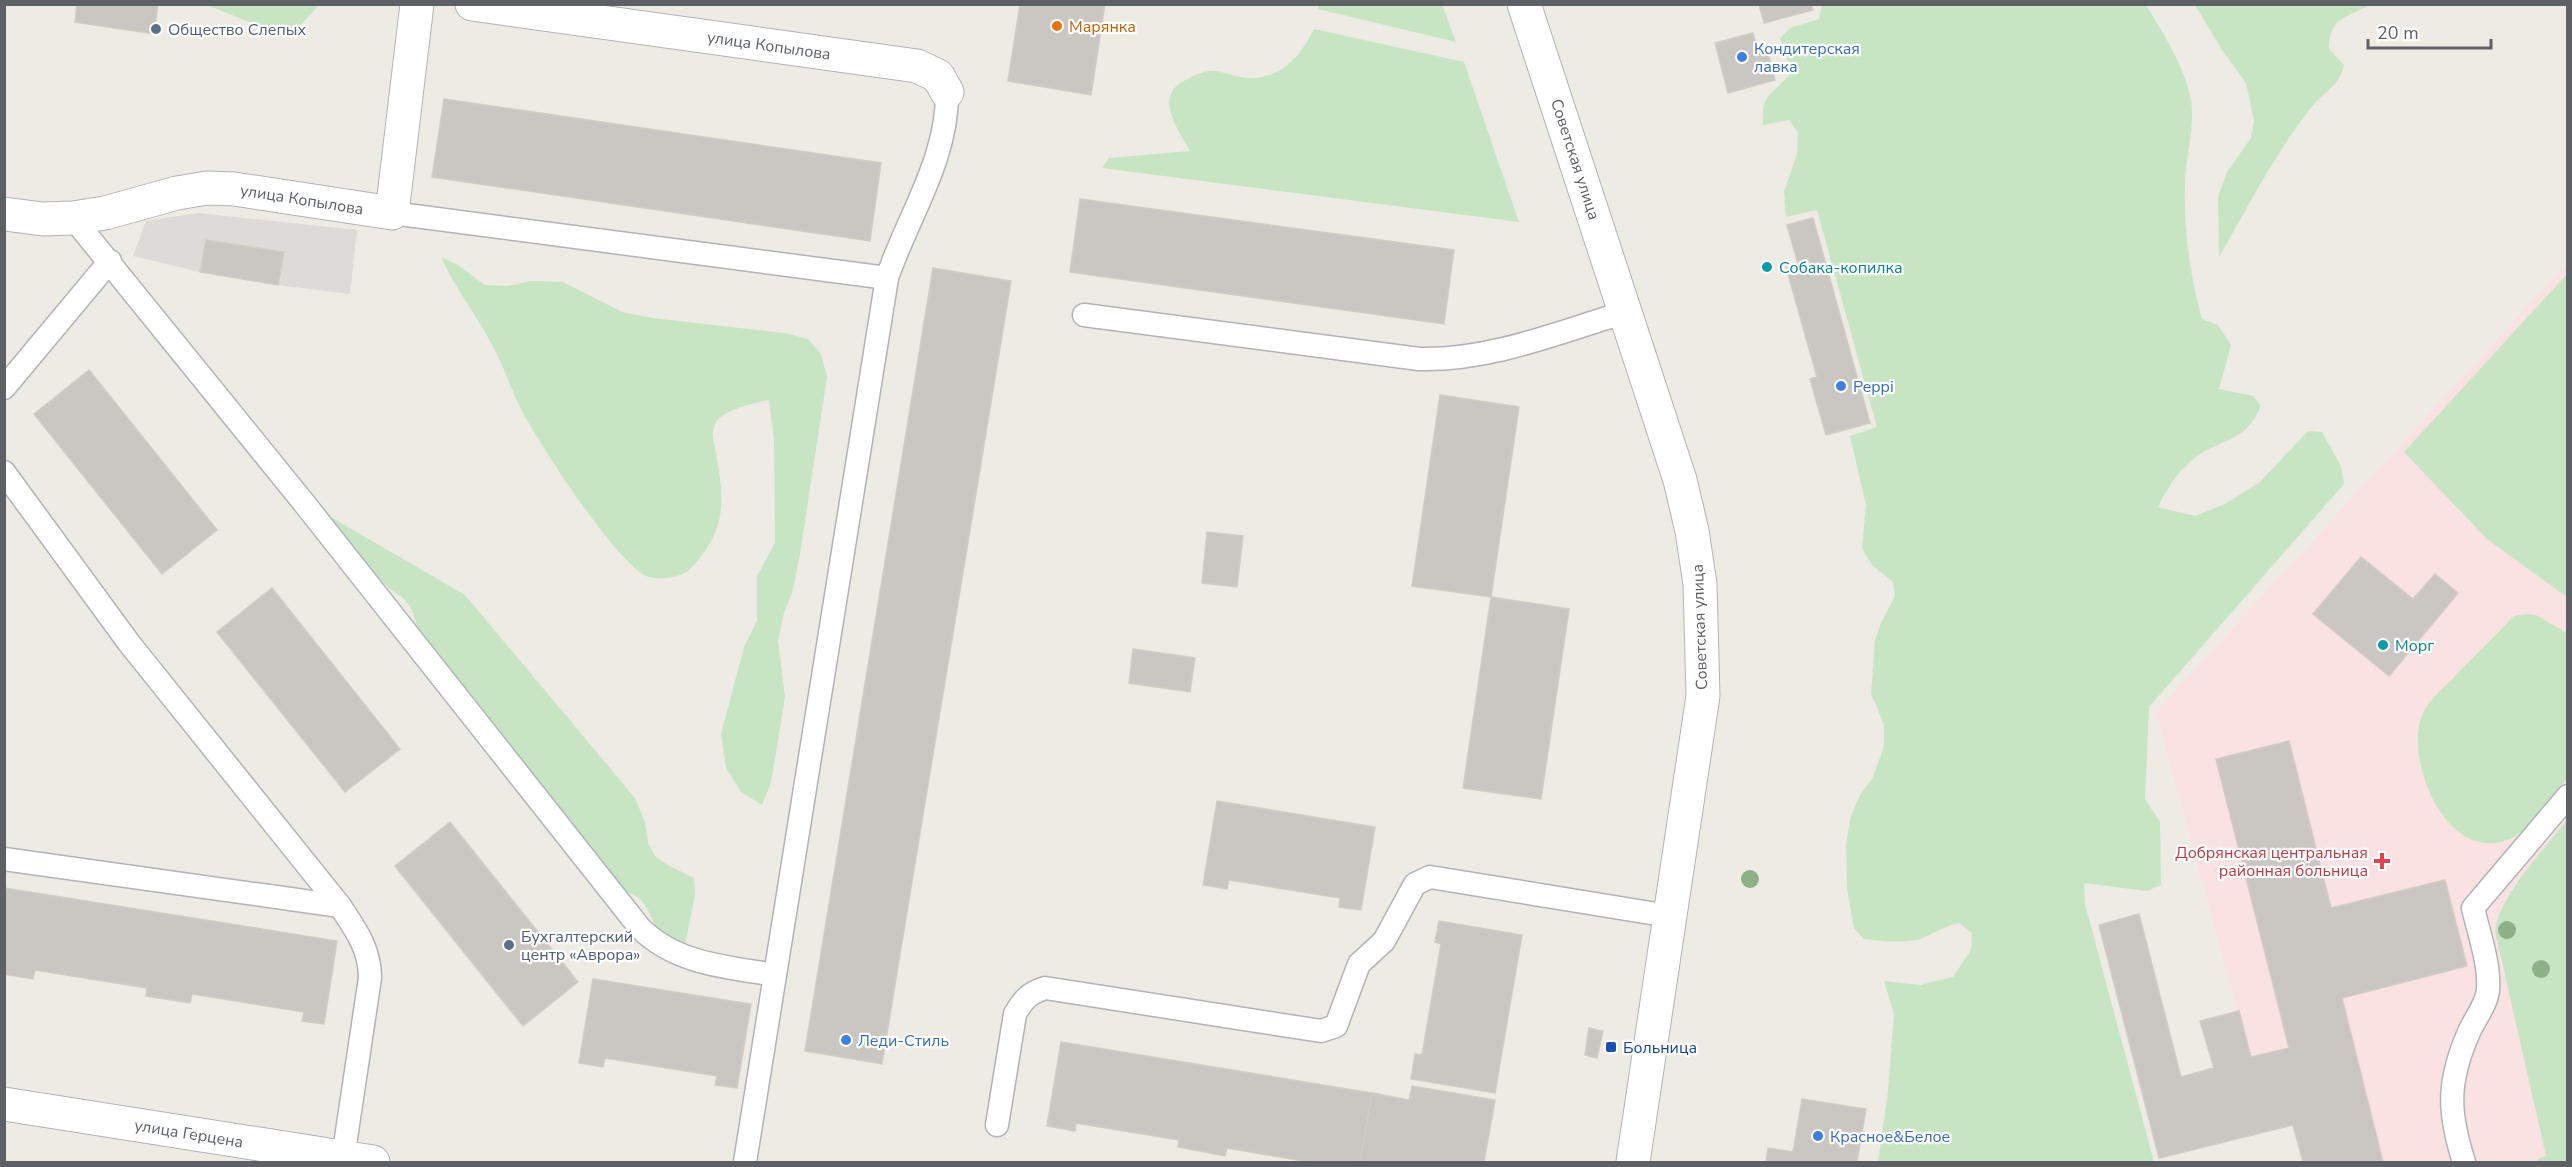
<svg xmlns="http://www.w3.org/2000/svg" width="2572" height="1167" font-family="'Nunito Sans',sans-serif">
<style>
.industrial{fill:#dddad7}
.medical{fill:#fae2e3}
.green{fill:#c7e5c3}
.building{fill:#cac6c1;stroke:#d3ccc3;stroke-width:1.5}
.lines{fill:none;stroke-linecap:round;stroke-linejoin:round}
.lane-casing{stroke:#b0b3b7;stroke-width:25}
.street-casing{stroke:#b0b3b7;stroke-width:35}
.lane{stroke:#fff;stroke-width:22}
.street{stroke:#fff;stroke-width:33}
.tree{fill:#8db186}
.food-dot{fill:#e8710a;stroke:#fff;stroke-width:2}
.service-dot{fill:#5c6f8a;stroke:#fff;stroke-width:2}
.shop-dot{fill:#3f7fe0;stroke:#fff;stroke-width:2}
.culture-dot{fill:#0f9aa8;stroke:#fff;stroke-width:2}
.health-dot{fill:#e0444e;stroke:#fff;stroke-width:2}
.transit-dot{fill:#1a4fb4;stroke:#fff;stroke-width:2}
.labels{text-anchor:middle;stroke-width:4.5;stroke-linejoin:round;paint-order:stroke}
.food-label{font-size:16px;fill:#c56008;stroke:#fff;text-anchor:start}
.service-label{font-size:16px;fill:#4e5e75;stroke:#fff;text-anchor:start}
.street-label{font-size:16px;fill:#5d6165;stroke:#fff}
.shop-label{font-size:16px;fill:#366cbe;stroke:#fff;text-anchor:start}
.culture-label{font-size:16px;fill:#0d838f;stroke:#fff;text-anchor:start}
.health-label{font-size:16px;fill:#be3a42;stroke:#fff;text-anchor:end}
.transit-label{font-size:16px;fill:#164399;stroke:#fff;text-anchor:start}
</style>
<rect width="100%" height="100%" fill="#eeebe5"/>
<!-- industrial -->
<path class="industrial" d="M198,213L357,230L350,294L278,285L200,272L133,256L146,221Z"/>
<!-- medical -->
<path class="medical" d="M2567,263V1162H2303L2293,1125L2289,1048L2250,1057L2156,712Z"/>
<!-- green -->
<g class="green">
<path d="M207,5L319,4V5L289,38Z"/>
<path d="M1318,5H1442L1456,42L1318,9Z"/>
<path d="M1822,5H2146C2163,33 2185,67 2191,100C2195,128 2186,155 2185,183C2184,233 2189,270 2202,319L2218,325L2231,345L2219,389L2253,396L2261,406C2243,447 2217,437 2190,462C2176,474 2166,490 2158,507L2195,516L2225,504L2260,482L2308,431L2322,432L2341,466L2344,484L2149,707L2145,799L2160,822L2161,885L2147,891L2084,883L2085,904L2154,1162H1878L1888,1091L1894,1014L1884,981L1920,985L1953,977L1971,950L1972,933L1959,923C1945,926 1933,934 1920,939C1902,944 1882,941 1864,939L1854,928L1847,888L1846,844L1851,816L1860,795L1872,779L1884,747V724L1871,694L1875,640L1881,623L1895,596L1893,582L1873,566L1862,549L1866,505L1850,436L1877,427L1817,210L1786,217L1784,192L1797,154L1798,133L1789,120L1763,125C1762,91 1770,98 1789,75L1787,58L1780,38L1790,28L1819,19Z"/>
<path d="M2195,5H2370C2346,18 2329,17 2329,49L2344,65C2341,83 2326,91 2314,104C2276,151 2249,205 2219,257L2218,197L2227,172L2251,138L2254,120L2246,83L2222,50Z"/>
<path d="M1314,29L1464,62L1519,222L1102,168L1109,158L1190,151C1178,128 1150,94 1190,78C1197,74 1208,70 1216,71C1232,74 1245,81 1262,77C1289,71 1302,52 1314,29Z"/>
<path d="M441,257L458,265L485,285L508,286L531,281L563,282L622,312L652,318L785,333L808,339L821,354L827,377L800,554L793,590L784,613L778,640L785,697L771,783L762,805L741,792L726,768L721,734L744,647L757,621V576L775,543L774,441L769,400C756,402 723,410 716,422C710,432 714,442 716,453C725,503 727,531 689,570C681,578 656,581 646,576C615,561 541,446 523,413C511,391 504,365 491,343C476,314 454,287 441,257Z"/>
<path d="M2567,274V597L2487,539L2404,452Z"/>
<path d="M329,516L465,595L635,798L645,822L648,843L655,856L666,864L694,878L695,895L685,945L657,932C651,915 644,893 623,892L422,640L411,608L403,598L390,589L376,575Z"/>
<path d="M2525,614L2536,615L2567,633V778C2555,793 2528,831 2512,838C2447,869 2402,757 2423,713C2430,698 2445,687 2456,675C2475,655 2495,636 2514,616Z"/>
<path d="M2567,820V1162H2538L2537,1159L2546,1156L2495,931C2500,894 2544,850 2567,820Z"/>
</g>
<!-- building -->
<g class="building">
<path d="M77,4H158L154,34L75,22Z"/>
<path d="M1020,4H1105L1091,95L1008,81Z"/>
<path d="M1759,4H1811L1813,10L1764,23Z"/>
<path d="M1753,33L1758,51L1767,49L1775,80L1728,93L1715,43Z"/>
<path d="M444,99L881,163L870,241L432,177Z"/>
<path d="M1080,199L1454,250L1444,324L1070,272Z"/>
<path d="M1813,218L1870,423L1826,435L1810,379L1817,377L1786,267L1798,264L1787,225Z"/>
<path d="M206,240L284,252L278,285L200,272Z"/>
<path d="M933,268L1011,281L882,1064L805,1051Z"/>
<path d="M89,370L217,530L162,574L34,414Z"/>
<path d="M1440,395L1519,407L1491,597L1412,586Z"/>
<path d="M1207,532L1243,536L1237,587L1202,583Z"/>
<path d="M2361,557L2413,599L2435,574L2458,593L2389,676L2313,614Z"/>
<path d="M272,588L400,749L345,792L217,632Z"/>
<path d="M1491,597L1569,609L1541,799L1463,788Z"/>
<path d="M1133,649L1195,658L1190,692L1129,683Z"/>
<path d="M2289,741L2331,908L2445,880L2467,966L2342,998L2383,1162H2303L2293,1125L2159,1158L2099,925L2139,914L2181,1077L2214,1068L2200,1021L2239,1011L2251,1057L2289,1048L2216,759Z"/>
<path d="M1217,801L1375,827L1361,910L1339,907L1340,898L1229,880L1227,889L1203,885Z"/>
<path d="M450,822L578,982L523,1026L395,866Z"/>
<path d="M4,888L337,941L324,1024L302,1021L304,1012L192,994L190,1003L146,996L147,988L35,970L33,979L4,974Z"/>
<path d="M1439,921L1522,935L1495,1093L1411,1079L1415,1054L1422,1055L1441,944L1435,942Z"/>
<path d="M593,979L751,1004L737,1088L715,1085L717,1076L605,1058L603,1067L579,1063Z"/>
<path d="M1589,1028L1603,1031L1597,1058L1585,1055Z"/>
<path d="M1061,1042L1372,1093L1360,1162H1309L1227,1148L1225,1156L1178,1147L1179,1140L1076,1123L1075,1131L1047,1126Z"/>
<path d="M1412,1086L1495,1100L1484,1162H1360L1372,1093L1409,1100Z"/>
<path d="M1802,1099L1866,1109L1857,1162H1766L1768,1148L1793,1152Z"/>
</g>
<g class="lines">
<defs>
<g id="lane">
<path d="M392,213L887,278C908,216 948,159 947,92"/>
<path d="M73,218L304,503L640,928C676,964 727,967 775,975"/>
<path d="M1084,315L1419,359C1490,361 1559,332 1626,312"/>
<path d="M4,388L110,261"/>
<path d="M4,472L129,643L340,906C356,930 370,949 370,978L343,1158"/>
<path d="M4,859L340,906"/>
<path d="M997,1125L1015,1014C1023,1000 1029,993 1045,988L1321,1031L1336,1026L1359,964L1384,941L1415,884L1430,877L1669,916"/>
<path d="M745,1162L887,278"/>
<path d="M2464,1162C2448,1112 2447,1082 2469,1032C2474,1020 2487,1004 2488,990C2490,964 2479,934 2473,908L2568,796"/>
</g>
<g id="street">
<path d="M472,4L917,66L938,76L947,92"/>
<path d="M1524,4L1680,480L1692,531L1700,584L1703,696L1633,1162"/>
<path d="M4,214L43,219L73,218L105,213L177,193L207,188L234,189L392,213L417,4"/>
<path d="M4,1104L373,1162"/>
</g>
</defs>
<!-- lane casing -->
<use href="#lane" class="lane-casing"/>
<!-- street casing -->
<use href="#street" class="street-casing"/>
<!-- lane -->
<use href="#lane" class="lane"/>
<!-- street -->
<use href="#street" class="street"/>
</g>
<!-- trees -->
<g class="tree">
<circle cx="1750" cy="879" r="9"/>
<circle cx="2507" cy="930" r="9"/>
<circle cx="2541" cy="969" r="9"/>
</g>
<!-- markers -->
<circle class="food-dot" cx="1057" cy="26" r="6"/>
<g class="service-dot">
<circle cx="156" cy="29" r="6"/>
<circle cx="509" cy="945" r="6"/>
</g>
<g class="shop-dot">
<circle cx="1742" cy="57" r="6"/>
<circle cx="1841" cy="386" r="6"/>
<circle cx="846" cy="1040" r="6"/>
<circle cx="1818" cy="1136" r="6"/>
</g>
<g class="culture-dot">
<circle cx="1767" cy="267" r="6"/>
<circle cx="2383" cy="645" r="6"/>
</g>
<path class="health-dot" d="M2379 852h6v6h6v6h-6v6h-6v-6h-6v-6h6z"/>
<rect class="transit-dot" x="1605" y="1041" width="12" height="12" rx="3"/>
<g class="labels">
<!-- food labels -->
<g class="food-label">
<text x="1069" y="32">Марянка</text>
</g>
<!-- service labels -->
<g class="service-label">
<text x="168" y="35">Общество Слепых</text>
<text x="521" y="942">Бухгалтерский<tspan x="521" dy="18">центр «Аврора»</tspan></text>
</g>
<!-- street labels -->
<g class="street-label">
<text transform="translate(769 45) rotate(8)" y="6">улица Копылова</text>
<text transform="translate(1576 159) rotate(72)" y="6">Советская улица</text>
<text transform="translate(302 199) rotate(9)" y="6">улица Копылова</text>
<text transform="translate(1699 627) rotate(-92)" y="6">Советская улица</text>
<text transform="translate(189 1133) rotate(9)" y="6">улица Герцена</text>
</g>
<!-- shop labels -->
<g class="shop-label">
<text x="1754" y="54">Кондитерская<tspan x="1754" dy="18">лавка</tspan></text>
<text x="1853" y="392">Peppi</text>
<text x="858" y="1046">Леди-Стиль</text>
<text x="1830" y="1142">Красное&amp;Белое</text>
</g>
<!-- culture labels -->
<g class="culture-label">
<text x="1779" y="273">Собака-копилка</text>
<text x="2395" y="651">Морг</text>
</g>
<!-- health labels -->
<g class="health-label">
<text x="2368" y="858">Добрянская центральная<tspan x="2368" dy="18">районная больница</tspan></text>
</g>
<!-- transit labels -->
<g class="transit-label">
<text x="1623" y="1053">Больница</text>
</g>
</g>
<!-- border -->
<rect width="2572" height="1167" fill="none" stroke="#5d6165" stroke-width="12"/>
<!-- scale -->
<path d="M2368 39v9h123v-9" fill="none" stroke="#5d6165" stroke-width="3"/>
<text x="2377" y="39" font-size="18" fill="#5d6165" stroke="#ffffff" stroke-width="4.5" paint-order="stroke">20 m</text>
</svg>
